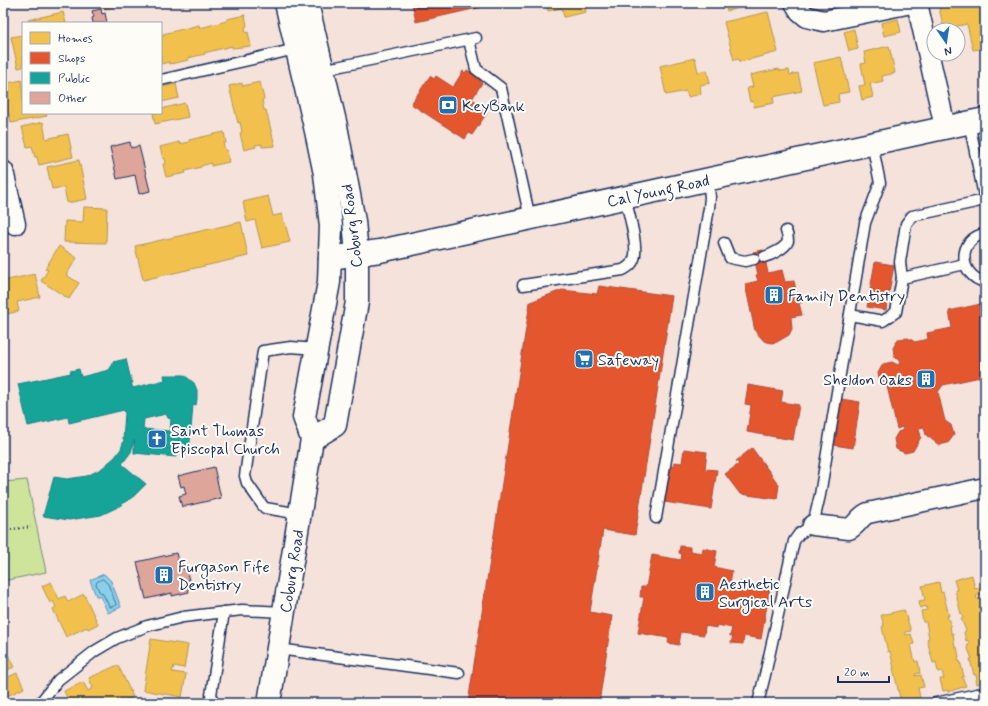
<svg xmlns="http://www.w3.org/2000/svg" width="988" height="706" font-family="Mynerve,sans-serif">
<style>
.green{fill:#cee49a;stroke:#748a7c}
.water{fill:#89d0ea;stroke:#5d90b2}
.homes{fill:#f2c14e;stroke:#b29553}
.shops{fill:#e4572e;stroke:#a84b3c}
.public{fill:#17a398;stroke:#188087;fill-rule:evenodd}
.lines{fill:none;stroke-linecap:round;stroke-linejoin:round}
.shore{stroke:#476f96;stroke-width:1}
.building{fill:#dea59a;stroke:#1b2f5e}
.lane-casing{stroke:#1b2f5e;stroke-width:13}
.street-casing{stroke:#1b2f5e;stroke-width:23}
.secondary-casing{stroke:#1b2f5e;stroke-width:25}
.path{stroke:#1b2f5e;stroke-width:2.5;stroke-dasharray:1 3;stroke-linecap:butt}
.lane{stroke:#fdfcf7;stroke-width:10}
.street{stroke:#fdfcf7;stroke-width:20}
.secondary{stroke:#fdfcf7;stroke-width:22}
.labels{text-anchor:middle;stroke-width:4;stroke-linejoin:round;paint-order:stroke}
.poi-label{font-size:16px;fill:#1b2f5e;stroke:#fdfcf7;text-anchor:start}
.street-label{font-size:16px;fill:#1b2f5e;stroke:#fdfcf7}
</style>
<rect width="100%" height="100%" fill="#f4e2db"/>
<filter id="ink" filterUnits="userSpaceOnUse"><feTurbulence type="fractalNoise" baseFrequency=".025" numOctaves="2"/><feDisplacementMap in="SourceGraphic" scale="8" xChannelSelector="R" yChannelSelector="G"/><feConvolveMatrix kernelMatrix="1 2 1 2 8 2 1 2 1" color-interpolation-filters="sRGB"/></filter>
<g filter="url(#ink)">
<!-- green -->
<path class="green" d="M27,480L46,572L3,581V482Z"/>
<!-- water -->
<path class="water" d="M104,574L111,581L121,607L108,613L100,596H96L90,580Z"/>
<!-- homes -->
<g class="homes">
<path d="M103,3H113L114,7L105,9Z"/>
<path d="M546,3H598V5L585,8L586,12L564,17L562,8L548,11Z"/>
<path d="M725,3H761L727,11Z"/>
<path d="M963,3H984L985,10V48L973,50L967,24L944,29L939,8Z"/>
<path d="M63,12L66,23H29L28,20Z"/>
<path d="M768,12L778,52L740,62L739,59L734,60L724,22Z"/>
<path d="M245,15L247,26L245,27L246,33L248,32L251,46L232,48V46L204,53L205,54L188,58L189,60L170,64L169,62L161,64V37L164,36L163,34L199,25L200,28L227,21V19Z"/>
<path d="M898,19L901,32L884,36L881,23Z"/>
<path d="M854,29L858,49L849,51L844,32Z"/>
<path d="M23,35V67L18,68L11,37Z"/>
<path d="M889,46L895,73L882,76L883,81L870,84L873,97L862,100L859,86L865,85L861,64L866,63L864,52Z"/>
<path d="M841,57L849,92L838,94L839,102L823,105L813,63Z"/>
<path d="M695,58L698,72L707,70L710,83L700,85L701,94L688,97L686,91L666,95L660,66Z"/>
<path d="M779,69L780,71L789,70L790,75L798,73L802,91L773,97L774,103L754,107L753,101L750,102L747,88L753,87L750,75Z"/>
<path d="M22,80L23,113H46L47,116L11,123L9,113L5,114L3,105V84Z"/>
<path d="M260,82L264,99L262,100L264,110H266L275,146L262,147V144L255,145L256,147L244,150L240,133L242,132L240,122L238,123L229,86L242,83V86Z"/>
<path d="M176,84L179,98L161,102V87Z"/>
<path d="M185,103L188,117L155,124L153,113H161V109Z"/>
<path d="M43,122L46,139L68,134L73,157L39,165L37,157H35L32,146L27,147L22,127Z"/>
<path d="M224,132L226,143H223L225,150H227L229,162L211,166V163L201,166V167L185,171L186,173L166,177L163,164H166L165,158L163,159L160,147L179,142L180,144L189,142V140Z"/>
<path d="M79,160L87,199L67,203L64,187L52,189L47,167Z"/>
<path d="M268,196L273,216L282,214L284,223H285L290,242L262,248L255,220L247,222L243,202Z"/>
<path d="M84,207L107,208L106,243L64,242L65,221L83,222Z"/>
<path d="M241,222L248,256L143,280L135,246Z"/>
<path d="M59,246L77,258L66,275L79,283L69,299L41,281L48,270L45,269Z"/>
<path d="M35,274L40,297L17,302L19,311L3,315V281Z"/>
<path d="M972,575L975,589L981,587L982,594L976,596L977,599L984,598L985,604V609H984L985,614V682L977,684L976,680L977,679L976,675H974L970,659H972L967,646L969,645L968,640L966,641L964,632L966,631L961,618H963L962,614H961L955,590H957L954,580Z"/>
<path d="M51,582L59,599L65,596L68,602L84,594L98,624L88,629L87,627L66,637L53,609L56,607L53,601L50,603L42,586Z"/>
<path d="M939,582L941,593L943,592L949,616H947L948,620H950L951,634L953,633L955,648L957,647L959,657L958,658V661H960L964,677H962L966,686L948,692V690L943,691L940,679H944L942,671L938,672L936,662L933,663L927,639L929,638L926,622H923L921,611L927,610L926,606L920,608L919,601L925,600L922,586Z"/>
<path d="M904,610L911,631L905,632L906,635L911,634L914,644L911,645L915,662L918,661L920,673L915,674V676L921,675L924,687L918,688L920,698L901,702L893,668H894L890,651L888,652L882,627L884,626L881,615Z"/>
<path d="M151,639L188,645L184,668L174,666L172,672L186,674L182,697L143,690Z"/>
<path d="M6,651L14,667L5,671L8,677L17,673L24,688L3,698V652Z"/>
<path d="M118,665L133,697L121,703H69L64,691L83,682L88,691L93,688L89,678Z"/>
<path d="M169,699L189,701V703H169Z"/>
</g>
<!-- shops -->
<g class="shops">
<path d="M412,3H481L482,7L416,22Z"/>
<path d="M467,70L481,79L480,82L482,83L472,99L484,107L482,110L487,113L472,135L469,133L465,139L411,104L430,76L434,79L436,76L453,87L463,71L465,73Z"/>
<path d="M763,250L768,273L782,270L785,282L794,281L797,294L801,293L803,302L799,303L802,315L791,317L792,329L789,335L777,342L771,343L764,341L755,331L745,284L758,281L756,275H758L753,252Z"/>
<path d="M875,262L894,265L886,310L867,307Z"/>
<path d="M599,286L672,296L635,535L603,530L590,612L612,616L599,703H468L530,302L562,290L597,294Z"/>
<path d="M985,303V376L943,385L938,392L945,421L951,425L954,435L948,443L939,445L926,435L924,427L919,428L921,437L913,451L905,453L896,449L894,439L898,432L903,430L902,427L897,429L887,386L880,382L878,373L883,364L892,362L898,365L901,361L895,358L893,348L898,339L908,338L915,342L928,339L927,333L952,328L949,311Z"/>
<path d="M748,385L783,391L781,402L799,405L793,440L747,432L751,405L745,404Z"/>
<path d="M841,399L860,402L853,448L834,445Z"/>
<path d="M752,448L779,485L777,499L740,494L725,474L739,464L736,461Z"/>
<path d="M684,449L707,452L705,469L717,470L711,509L664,502L669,466L673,467L674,462L682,463Z"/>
<path d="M680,546L690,547V551L702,553L703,548L717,551L714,567L732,571L730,584L739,586L740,582L770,588L761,639L744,636L743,644L731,643L733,636H730L732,628L717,625V628L705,626L704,635L681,632L679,645L668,643L669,638L638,633L644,597H640L641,587H646L652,555L681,560L682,554L679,553Z"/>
</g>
<!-- public -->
<path class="public" d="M126,359L130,376L133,383H131L133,388L165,380L164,375H184L194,383L197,390V399L196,405H193L189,454L176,453V457L134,453V440L131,452L122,464L146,484L134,496L118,507L101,515L69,520L43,516L54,477L67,479L87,476L101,469L115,457L121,449L124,440V439H123L125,413L124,410L69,423L68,417L28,426L18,384L71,373L70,371L79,369L81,377L109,370L113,364V362ZM166,414L168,418L171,419L170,431L143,429L144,419Z"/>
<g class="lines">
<!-- shore -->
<path class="shore" d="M103,579L108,584L116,604L115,606L111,607L109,606L103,594L99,591L96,584L97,582Z"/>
</g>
<!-- building -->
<g class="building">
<path d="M101,9L102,14L105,13L107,23H93L92,18L94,17L92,11Z"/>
<path d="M130,142L131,148L139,146L150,191L139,194L135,175L117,179L110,147Z"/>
<path d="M214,467L221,498L182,507L179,496L186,494L184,486L181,487L178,476Z"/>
<path d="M176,553L178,561L182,560L184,570L186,569L189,580L186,581L189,592L172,596V593L146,599L137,562Z"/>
</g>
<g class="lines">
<defs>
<g id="lane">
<path d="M469,40L476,69L501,88L530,218"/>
<path d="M322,70L476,38"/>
<path d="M161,80L296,49"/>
<path d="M969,122L985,201"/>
<path d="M985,234C957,238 958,276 985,282"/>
<path d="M724,243L730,258L745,261L754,259"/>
<path d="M764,257C771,255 786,248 788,241C788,238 787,233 786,231"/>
<path d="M902,278L900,262L906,224L912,216L985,200"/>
<path d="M523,285L623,270C628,267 632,265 634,259C639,247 628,211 625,197"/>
<path d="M850,315L883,321L896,312L902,278L965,264"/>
<path d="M300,514L265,508L263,506L247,483L245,476L263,351L291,347L316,349"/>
<path d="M656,518L709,208L710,197L708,179"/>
<path d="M278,649L459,673"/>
<path d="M211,695L224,612"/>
<path d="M40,703L58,680L95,651L117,638L147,626L183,617L242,610L284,612"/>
<path d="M758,703L765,675L794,541L799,534L813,525L820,495L865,223L880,183L872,143"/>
<path d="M936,703L977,694L985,693"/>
</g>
<g id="street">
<path d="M795,3L800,11L807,17L824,21L911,3"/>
<path d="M917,3L945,127"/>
<path d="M3,171L15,224"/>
<path d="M813,525L849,529C857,525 860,516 868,513L985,488"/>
</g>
<g id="secondary">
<path d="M307,3L336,126L354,221L357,254V302L335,425L312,439"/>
<path d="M330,258L380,251L985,119"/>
<path d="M269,703L312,439L304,417L329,282L331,226L325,174L316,131L286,3"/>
</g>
</defs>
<!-- lane casing -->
<use href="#lane" class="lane-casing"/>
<!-- street casing -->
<use href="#street" class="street-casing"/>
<!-- secondary casing -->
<use href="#secondary" class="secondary-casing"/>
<!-- path -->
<path class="path" d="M3,530L31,527"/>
<!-- lane -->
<use href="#lane" class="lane"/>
<!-- street -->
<use href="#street" class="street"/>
<!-- secondary -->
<use href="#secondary" class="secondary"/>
</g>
</g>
<!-- icons -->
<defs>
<symbol id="bank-square" viewBox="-11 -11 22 22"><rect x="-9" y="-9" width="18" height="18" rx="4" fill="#1f6fb2" stroke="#fdfcf7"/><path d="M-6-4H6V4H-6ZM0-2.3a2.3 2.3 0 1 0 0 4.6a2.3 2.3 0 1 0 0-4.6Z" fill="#fff"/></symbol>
<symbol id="building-square" viewBox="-11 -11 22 22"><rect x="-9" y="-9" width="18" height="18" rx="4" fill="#1f6fb2" stroke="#fdfcf7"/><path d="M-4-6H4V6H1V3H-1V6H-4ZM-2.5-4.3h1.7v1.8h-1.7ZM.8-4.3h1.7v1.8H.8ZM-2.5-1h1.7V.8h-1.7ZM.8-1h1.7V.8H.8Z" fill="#fff"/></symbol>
<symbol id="supermarket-square" viewBox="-11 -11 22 22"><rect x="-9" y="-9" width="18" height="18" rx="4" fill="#1f6fb2" stroke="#fdfcf7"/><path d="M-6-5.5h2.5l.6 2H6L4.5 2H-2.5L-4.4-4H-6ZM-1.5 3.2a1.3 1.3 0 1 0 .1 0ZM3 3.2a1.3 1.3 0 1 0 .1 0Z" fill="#fff"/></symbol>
<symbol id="church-square" viewBox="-11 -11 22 22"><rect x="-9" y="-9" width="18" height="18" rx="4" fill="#1f6fb2" stroke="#fdfcf7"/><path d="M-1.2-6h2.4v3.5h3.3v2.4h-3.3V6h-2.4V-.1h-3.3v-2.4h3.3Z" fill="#fff"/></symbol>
</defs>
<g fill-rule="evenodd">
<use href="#bank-square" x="437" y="94" width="22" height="22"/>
<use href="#building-square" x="763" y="284" width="22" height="22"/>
<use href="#supermarket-square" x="573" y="348" width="22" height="22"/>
<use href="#building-square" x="915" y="368" width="22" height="22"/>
<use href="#church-square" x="146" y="428" width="22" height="22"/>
<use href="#building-square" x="153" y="564" width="22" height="22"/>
<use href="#building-square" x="694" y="581" width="22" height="22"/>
</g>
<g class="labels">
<!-- poi labels -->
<g class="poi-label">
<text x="462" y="111">KeyBank</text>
<text x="788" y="301">Family Dentistry</text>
<text x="598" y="365">Safeway</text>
<text x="912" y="385" text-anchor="end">Sheldon Oaks</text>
<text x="171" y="436">Saint Thomas<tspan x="171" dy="18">Episcopal Church</tspan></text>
<text x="178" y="572">Furgason Fife<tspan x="178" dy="18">Dentistry</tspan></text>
<text x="719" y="589">Aesthetic<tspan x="719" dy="18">Surgical Arts</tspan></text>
</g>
<!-- street labels -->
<g class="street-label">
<text transform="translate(658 190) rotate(-12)" y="6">Cal Young Road</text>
<text transform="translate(351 226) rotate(-97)" y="6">Coburg Road</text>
<text transform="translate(291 571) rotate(-81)" y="6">Coburg Road</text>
</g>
</g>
<!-- margin -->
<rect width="988" height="706" fill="none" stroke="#fdfcf7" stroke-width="16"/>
<rect x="8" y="8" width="972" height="690" fill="none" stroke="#1b2f5e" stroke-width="1.5" filter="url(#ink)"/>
<!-- legend -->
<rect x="22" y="22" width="140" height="92" fill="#fdfcf7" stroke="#a3aaba"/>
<rect x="30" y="32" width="20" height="12" fill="#f2c14e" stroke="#a3aaba"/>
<text x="58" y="42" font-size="12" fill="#1b2f5e">Homes</text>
<rect x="30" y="52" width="20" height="12" fill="#e4572e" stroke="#a3aaba"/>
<text x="58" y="62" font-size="12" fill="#1b2f5e">Shops</text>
<rect x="30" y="72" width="20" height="12" fill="#17a398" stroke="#a3aaba"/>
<text x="58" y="82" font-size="12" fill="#1b2f5e">Public</text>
<rect x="30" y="92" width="20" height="12" fill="#dea59a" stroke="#a3aaba"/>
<text x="58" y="102" font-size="12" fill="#1b2f5e">Other</text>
<!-- north arrow -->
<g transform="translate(946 42) rotate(167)"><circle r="19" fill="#fdfcf7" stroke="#a3aaba"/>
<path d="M0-3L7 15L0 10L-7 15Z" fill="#1f6fb2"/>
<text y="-6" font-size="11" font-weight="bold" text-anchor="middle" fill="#1b2f5e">N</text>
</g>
<!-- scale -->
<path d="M838 676v6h51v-6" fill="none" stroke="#1b2f5e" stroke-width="2"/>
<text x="844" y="676" font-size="12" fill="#1b2f5e" stroke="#fdfcf7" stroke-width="3" paint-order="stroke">20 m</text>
</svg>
